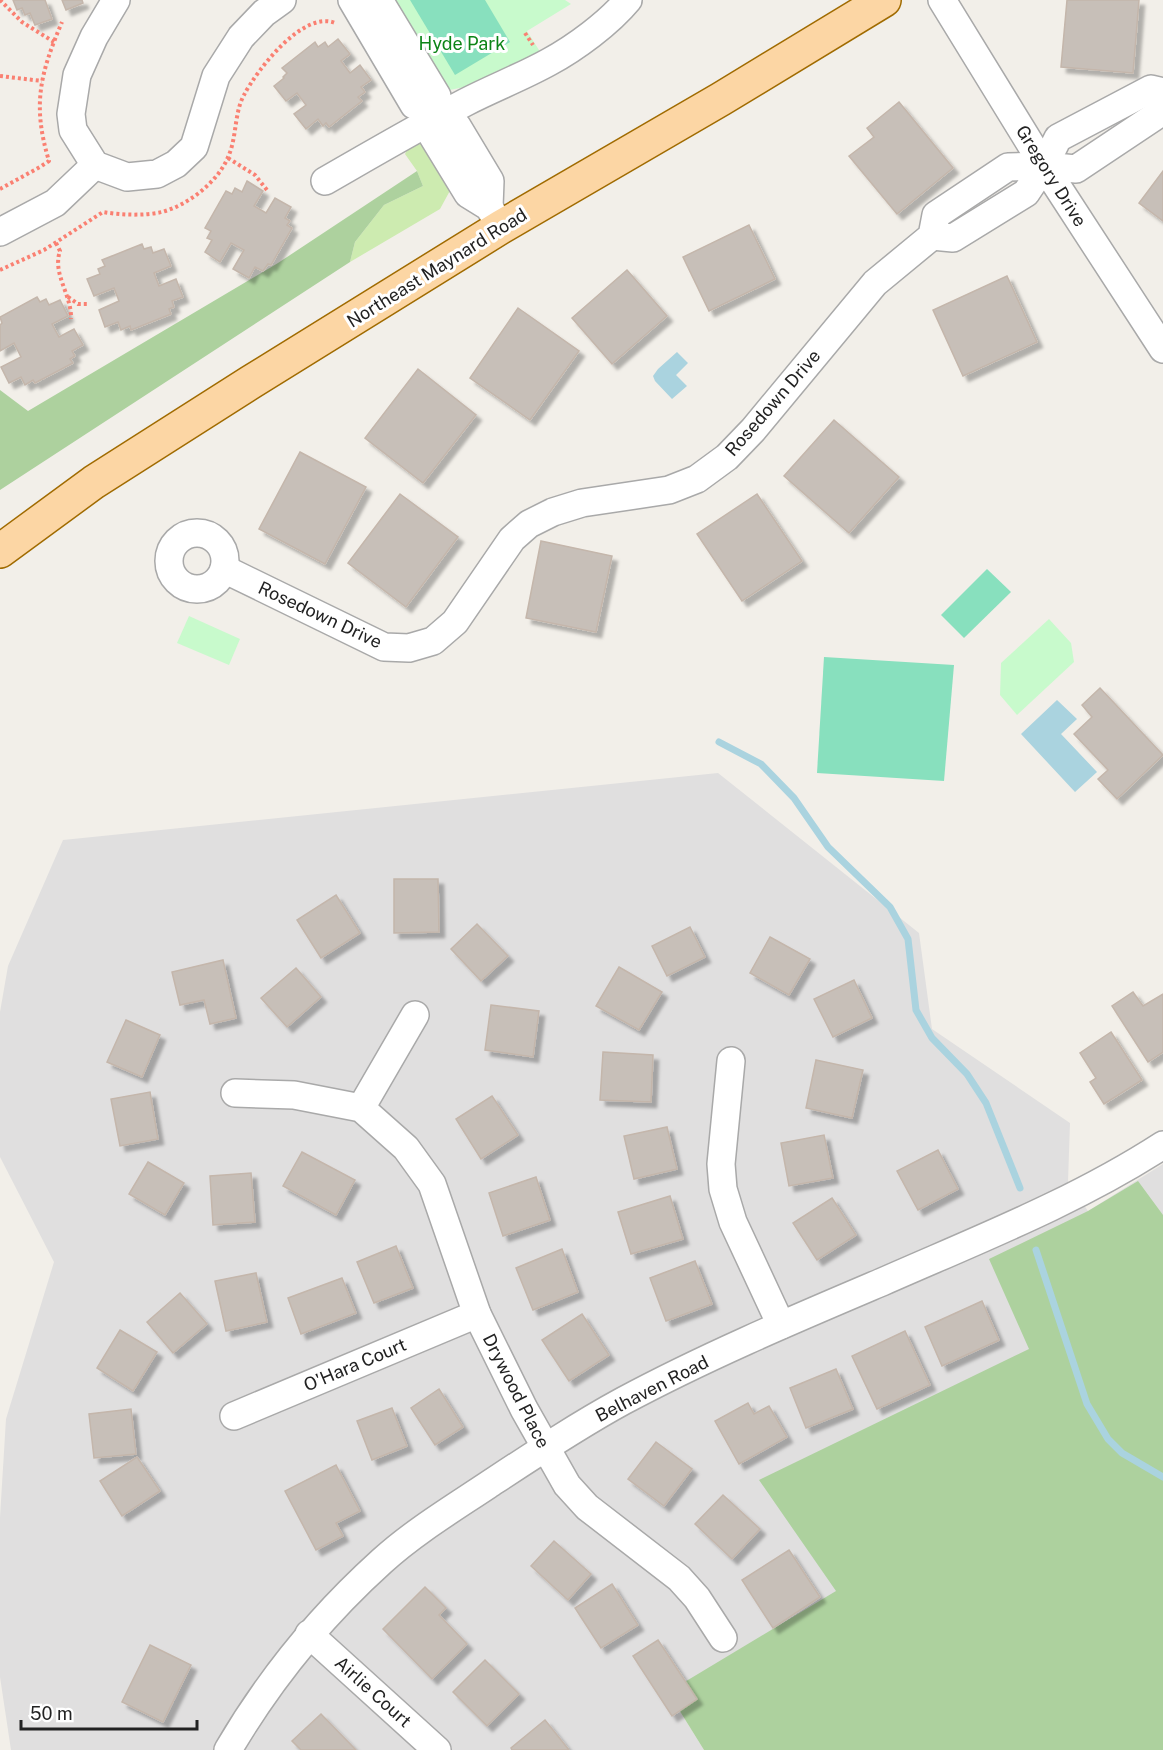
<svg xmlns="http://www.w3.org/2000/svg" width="1163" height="1750" font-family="'Public Sans',sans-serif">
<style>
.residential{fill:#e0dfdf}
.grass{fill:#cdebb0}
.forest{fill:#add19e}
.park{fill:#c8facc}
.pitch{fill:#88e0be}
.water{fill:#aad3df}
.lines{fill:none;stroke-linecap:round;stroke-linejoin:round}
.stream{stroke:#aad3df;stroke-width:7}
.building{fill:#c7bfb8;stroke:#c4b6ab;stroke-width:1.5;filter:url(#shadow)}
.minor-casing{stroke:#a9a9a9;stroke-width:30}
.primary-casing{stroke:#a06b00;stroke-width:36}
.path{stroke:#fa8072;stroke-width:4;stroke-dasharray:3 3;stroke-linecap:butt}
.minor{stroke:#fff;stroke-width:27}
.primary{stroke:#fcd6a4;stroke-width:33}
.labels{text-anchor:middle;stroke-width:6;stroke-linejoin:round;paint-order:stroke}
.park-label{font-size:18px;fill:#0c8416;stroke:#fff}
.street-label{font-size:18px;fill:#222;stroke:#fff}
</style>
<defs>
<filter id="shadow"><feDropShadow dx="5.5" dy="5.5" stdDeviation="1.5" flood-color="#0004"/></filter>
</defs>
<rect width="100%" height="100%" fill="#f2efe9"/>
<!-- residential -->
<path class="residential" d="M718,773L919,933L932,1029L1070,1123L1068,1182L1088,1211L1163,1164V1483L668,1692L704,1750H11L0,1677V1517L6,1419L54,1262L0,1157V1012L8,966L63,840Z"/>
<!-- grass -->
<path class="grass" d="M422,143L452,187L440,209L350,262L355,242L384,205L423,186L417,171L405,154C409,145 413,144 422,143Z"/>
<!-- forest -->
<g class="forest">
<path d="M417,171L423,186L384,205L355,242L350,262L0,490V390L28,411L278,263Z"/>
<path d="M1138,1181L1163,1215V1750H704L668,1692L836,1591L759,1480L1029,1349L989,1259L1088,1211Z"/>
</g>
<!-- park -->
<g class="park">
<path d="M384,0H565L571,4L527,31L544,58L475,85L439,92Z"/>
<path d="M189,616L240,639L229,665L177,643Z"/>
<path d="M1049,619L1071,643L1074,662L1017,715L1000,695L1001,663Z"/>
</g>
<!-- pitch -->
<g class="pitch">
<path d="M410,0H485L510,42L455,75Z"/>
<path d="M987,569L1011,592L964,638L941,615Z"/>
<path d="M824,657L954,665L944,781L817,773Z"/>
</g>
<!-- water -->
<g class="water">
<path d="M677,352L688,363L676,375L687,386L672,399L655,381L653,376L658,369Z"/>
<path d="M1057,700L1077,719L1061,734L1097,772L1075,792L1021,734Z"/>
</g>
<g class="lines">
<!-- stream -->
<g class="stream">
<path d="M719,742L761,764L794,798L828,847L890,907L908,939L916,1010L932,1038L967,1074L986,1103L1020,1188"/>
<path d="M1036,1250L1087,1404L1108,1439L1122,1453L1163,1477"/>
</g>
</g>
<!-- building -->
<g class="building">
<path d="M13,0H45L52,19L35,25L30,13L25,15L22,8L17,10Z"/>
<path d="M62,0H82L83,3L66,10Z"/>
<path d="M1067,0H1139L1133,73L1061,67Z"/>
<path d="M338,39L350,54L341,61L350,73L360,65L371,80L361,87L365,92L358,97L362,101L329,127L326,123L323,126L318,119L306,129L294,114L306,105L297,93L286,101L274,86L284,78L283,77L287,73L282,68L315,42L318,47L325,42L328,47Z"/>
<path d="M899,102L953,168L897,214L849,156L874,137L867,128Z"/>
<path d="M1163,171V221L1139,203Z"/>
<path d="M247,181L263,191L254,206L266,213L275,198L291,207L285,218L290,221L287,225L292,228L271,265L268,264L263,271L255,267L249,278L233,269L244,250L231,243L220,262L205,252L212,240L207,238L211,231L205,228L226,191L232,194L235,188L242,192Z"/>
<path d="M749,225L775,279L709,311L683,257Z"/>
<path d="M142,244L144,249L151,247L153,253L164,249L171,266L154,273L159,286L176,279L183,297L172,301L174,307L169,309L171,314L131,330L130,326L121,330L118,322L105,327L99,310L119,301L114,288L94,296L87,279L100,274L98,269L105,266L102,260Z"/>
<path d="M627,270L667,316L612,364L572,318Z"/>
<path d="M1007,276L1037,342L963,376L933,310Z"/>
<path d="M37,297L40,302L46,299L49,305L60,300L68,316L52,324L59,337L74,329L83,345L72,351L75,356L70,359L73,363L35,383L33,380L25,385L21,377L9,383L1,367L21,357L14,343L0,351V325L2,323L0,317Z"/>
<path d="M518,308L579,351L530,420L470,378Z"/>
<path d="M418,369L476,415L423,483L365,438Z"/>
<path d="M834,420L899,477L849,533L784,476Z"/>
<path d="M300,452L366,487L325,564L259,529Z"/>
<path d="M400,494L458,537L406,607L348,563Z"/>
<path d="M757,494L802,561L742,601L697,534Z"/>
<path d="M541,541L612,556L596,632L526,618Z"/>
<path d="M1100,688L1163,755L1117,799L1098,779L1108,770L1074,734L1092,717L1082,705Z"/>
<path d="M394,879H438L439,932L394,933Z"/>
<path d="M336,895L360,933L321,958L297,920Z"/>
<path d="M477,924L508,956L481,981L451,949Z"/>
<path d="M690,927L705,957L667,976L652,946Z"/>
<path d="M770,937L810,959L789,995L750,973Z"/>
<path d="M223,960L236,1018L210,1024L204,1000L180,1005L172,972Z"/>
<path d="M619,967L662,992L639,1030L596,1006Z"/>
<path d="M296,968L321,997L287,1027L261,998Z"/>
<path d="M854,980L872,1018L833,1037L814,999Z"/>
<path d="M1133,992L1143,1006L1163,994V1052L1148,1062L1112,1006Z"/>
<path d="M491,1005L539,1011L533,1057L485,1050Z"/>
<path d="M126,1020L160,1035L142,1077L107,1062Z"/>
<path d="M1111,1032L1142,1080L1104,1104L1090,1082L1096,1078L1080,1053Z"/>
<path d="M603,1052L653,1055L651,1102L600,1100Z"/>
<path d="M816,1060L863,1070L852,1118L806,1108Z"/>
<path d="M150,1092L158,1139L120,1146L111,1099Z"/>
<path d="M492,1096L518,1135L481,1159L456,1119Z"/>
<path d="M667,1127L677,1169L634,1179L624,1136Z"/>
<path d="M824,1135L833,1178L789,1186L781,1143Z"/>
<path d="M938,1150L958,1189L918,1210L897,1171Z"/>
<path d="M302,1152L355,1180L336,1215L283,1186Z"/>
<path d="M148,1162L184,1183L165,1215L129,1194Z"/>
<path d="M251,1173L255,1222L213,1225L210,1176Z"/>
<path d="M536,1177L550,1220L503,1236L489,1193Z"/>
<path d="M670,1196L683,1239L631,1254L618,1212Z"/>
<path d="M832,1198L856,1235L817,1260L793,1223Z"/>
<path d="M396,1246L413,1288L374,1303L357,1262Z"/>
<path d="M562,1249L578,1292L533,1310L516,1268Z"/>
<path d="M695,1261L712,1304L666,1321L650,1278Z"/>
<path d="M256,1273L267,1322L226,1331L215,1281Z"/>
<path d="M342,1278L356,1313L301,1334L288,1298Z"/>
<path d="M180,1293L207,1324L173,1353L147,1322Z"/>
<path d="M982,1301L999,1340L942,1366L925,1327Z"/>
<path d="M582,1314L609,1355L569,1381L542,1340Z"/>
<path d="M120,1330L157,1352L133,1391L97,1368Z"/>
<path d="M905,1331L930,1385L877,1409L852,1356Z"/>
<path d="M836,1369L853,1409L806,1428L790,1388Z"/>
<path d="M439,1389L463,1427L435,1445L411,1408Z"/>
<path d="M748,1403L754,1414L769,1406L787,1437L739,1464L715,1421Z"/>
<path d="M392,1408L407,1446L372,1460L357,1421Z"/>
<path d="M131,1409L136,1454L94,1458L89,1414Z"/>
<path d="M656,1442L692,1469L664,1506L628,1479Z"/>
<path d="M137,1457L160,1491L122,1516L100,1481Z"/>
<path d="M336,1465L360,1511L336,1523L343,1536L316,1550L285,1491Z"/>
<path d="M723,1495L760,1529L732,1559L695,1524Z"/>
<path d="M554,1541L591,1574L568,1600L531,1566Z"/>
<path d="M789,1550L820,1597L773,1628L742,1580Z"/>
<path d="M612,1584L638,1625L601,1648L575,1608Z"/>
<path d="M425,1587L446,1608L439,1615L467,1644L432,1679L383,1629Z"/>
<path d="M658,1640L697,1699L672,1716L633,1656Z"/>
<path d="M150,1645L191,1665L163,1722L122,1702Z"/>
<path d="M485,1660L519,1694L487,1726L453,1692Z"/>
<path d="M321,1714L356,1750H301L292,1741Z"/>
<path d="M545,1720L569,1750H512L511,1748Z"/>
</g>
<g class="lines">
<defs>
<g id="minor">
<path d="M116,0L94,37L77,75L71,114L73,130L95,165L127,177L157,174L176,164L194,147L216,76L241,37L264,13L282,0"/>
<path d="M352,0L414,105L432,111L440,123L457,126L490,181L489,207"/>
<path d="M379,0L437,96L432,111"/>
<path d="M942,0L1044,166L1163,349"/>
<path d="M440,123L432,135L468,194L489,207L496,219"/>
<path d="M325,181C372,154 418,127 466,102C493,88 522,77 549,62C575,48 609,23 628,0"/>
<path d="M0,232L55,203L95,165"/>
<path d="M932,236L953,238L1026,193L1044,166L1058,138L1151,89L1163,92"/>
<circle cx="197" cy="561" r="28"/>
<path d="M224,569L384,647L409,648L433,641L455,622L512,539L529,524L553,512L582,503L669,490L697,479L727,457L753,430L875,283L932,236L936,215L1008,167L1044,166L1076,169L1163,111"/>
<path d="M731,1061L721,1164L723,1189L733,1222L781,1325"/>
<path d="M235,1093L294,1095L361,1108L406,1148L432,1184L477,1314L524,1409L567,1485L587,1507L679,1578L697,1598L723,1638"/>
<path d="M361,1108L415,1015"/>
<path d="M234,1416L477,1314"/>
<path d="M309,1634L437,1750"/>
<path d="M228,1750C269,1680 321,1616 382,1561C414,1532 452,1509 488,1485C532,1456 577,1426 623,1401C707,1356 795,1319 882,1282C977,1240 1075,1202 1163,1145"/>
</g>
<path id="primary" d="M0,551L94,482L251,382L501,227L721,99L884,0"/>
</defs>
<!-- minor casing -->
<use href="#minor" class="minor-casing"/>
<!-- primary casing -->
<use href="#primary" class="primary-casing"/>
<!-- path -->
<g class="path">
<path d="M0,0L22,22L54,42"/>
<path d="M525,33L533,45"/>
<path d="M0,76L42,81"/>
<path d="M228,158L255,175L267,190"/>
<path d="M0,189L40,167L49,161C32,105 40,74 62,22"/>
<path d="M56,243L60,251C52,274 72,295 71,319"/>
<path d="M0,270L44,250L103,212C121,215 144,216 162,212C188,205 218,182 228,157C237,138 234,113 244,95C257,70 303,10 335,23"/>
<path d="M68,297L78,304H89"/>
</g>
<!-- minor -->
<use href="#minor" class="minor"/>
<!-- primary -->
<use href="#primary" class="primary"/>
</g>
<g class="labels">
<!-- park labels -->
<g class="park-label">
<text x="462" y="50">Hyde Park</text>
</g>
<!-- street labels -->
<g class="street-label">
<text transform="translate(1051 176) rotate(58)" y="6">Gregory Drive</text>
<text transform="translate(437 268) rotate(-32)" y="6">Northeast Maynard Road</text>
<text transform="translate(773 403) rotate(-49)" y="6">Rosedown Drive</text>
<text transform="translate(320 615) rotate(25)" y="6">Rosedown Drive</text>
<text transform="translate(355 1365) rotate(-23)" y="6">O'Hara Court</text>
<text transform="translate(652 1389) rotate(-27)" y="6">Belhaven Road</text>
<text transform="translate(516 1391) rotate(63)" y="6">Drywood Place</text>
<text transform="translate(373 1692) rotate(42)" y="6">Airlie Court</text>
</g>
</g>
<!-- scale -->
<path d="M21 1720v9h176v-9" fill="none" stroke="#222222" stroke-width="3"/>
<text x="30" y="1720" font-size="18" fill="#222222" stroke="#ffffff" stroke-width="4.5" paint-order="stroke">50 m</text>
</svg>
